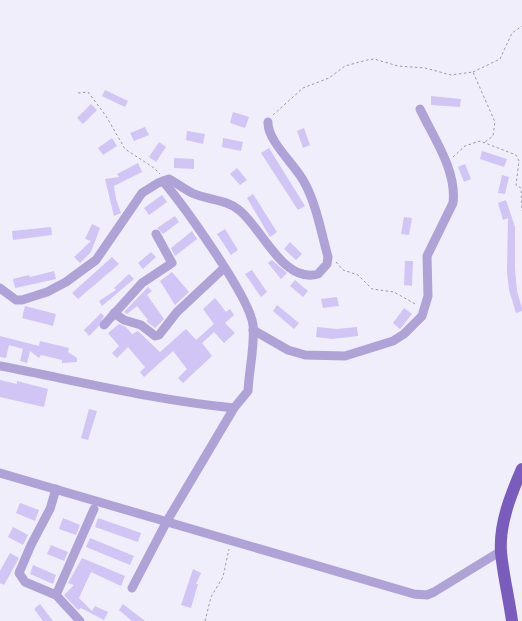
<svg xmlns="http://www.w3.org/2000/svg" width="522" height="621" font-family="'Archivo Narrow',sans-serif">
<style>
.building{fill:#d0c5f4}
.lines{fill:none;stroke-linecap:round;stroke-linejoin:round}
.path{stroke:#9c99a5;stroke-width:1;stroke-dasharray:2.5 2.5;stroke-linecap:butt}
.minor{stroke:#aea2d7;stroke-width:9}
.primary{stroke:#795cbb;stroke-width:12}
</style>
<rect width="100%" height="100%" fill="#f1eefb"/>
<!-- building -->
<g class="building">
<path d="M105,90L128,101L125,107L102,96Z"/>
<path d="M431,96L461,99L460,107L431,105Z"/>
<path d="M91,104L97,110L83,124L77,118Z"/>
<path d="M233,112L249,117L245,128L230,123Z"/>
<path d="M145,127L149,135L134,141L130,133Z"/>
<path d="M304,128L310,145L303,148L297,131Z"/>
<path d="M187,131L205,134L203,144L186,140Z"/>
<path d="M112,138L117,146L103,155L98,148Z"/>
<path d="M223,138L243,142L241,151L222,147Z"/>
<path d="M159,142L166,147L156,162L149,157Z"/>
<path d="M269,148L305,206L298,210L261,153Z"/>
<path d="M482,151L507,159L504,167L480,159Z"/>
<path d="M174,158L194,159V169L174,168Z"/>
<path d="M138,163L142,172L114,186L116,199L121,213L114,216L105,179L119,177L117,174Z"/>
<path d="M465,164L471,179L464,182L458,167Z"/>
<path d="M237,168L247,180L240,185L230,174Z"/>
<path d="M502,175L509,177L505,194L498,193Z"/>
<path d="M253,194L277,232L270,237L247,198Z"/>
<path d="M162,195L167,202L149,215L144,208Z"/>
<path d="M506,200L515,227V269L517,291L522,308V311L516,313L509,290L507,272L508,218L503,220L498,203Z"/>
<path d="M175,216L179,222L163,234L157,228Z"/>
<path d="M404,217L412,218L409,235L401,234Z"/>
<path d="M92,224L100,228L91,252L80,263L74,257L91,241L85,239Z"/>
<path d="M51,227L52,235L13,240L12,231Z"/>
<path d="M225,229L238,250L231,255L217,234Z"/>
<path d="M192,231L197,239L175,256L171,248Z"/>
<path d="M290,242L302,254L296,260L284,249Z"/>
<path d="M151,252L156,257L143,269L138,263Z"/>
<path d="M112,257L119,264L78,299L72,293Z"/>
<path d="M272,260L287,273L281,279L268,263Z"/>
<path d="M405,261H413L412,286L404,285Z"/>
<path d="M252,270L267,292L261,297L245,274Z"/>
<path d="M54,271L56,279L15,288L13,279L29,275L30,277Z"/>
<path d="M172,272L189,292L175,305L160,281Z"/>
<path d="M129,274L134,279L102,306L99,301L116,290L114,288Z"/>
<path d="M295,280L308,291L303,297L290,286Z"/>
<path d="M148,287L152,291L147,295L164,319L155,328L146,321L148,320L137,306L127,314L124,312Z"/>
<path d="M337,297L339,306L323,308L321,299Z"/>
<path d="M215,298L226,312L230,309L234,315L225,323L235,333L224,343L214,332L202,343L212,356L183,383L178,378L187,369L173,351L144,377L140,372L145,367L128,347L117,358L112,353L119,346L108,333L119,324L126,327L132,334L138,331L160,352L186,329L196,340L214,324L203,309Z"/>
<path d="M277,305L299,323L294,329L273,311Z"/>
<path d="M25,306L56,314L53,326L22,318Z"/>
<path d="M404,308L412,314L400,329L393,323Z"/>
<path d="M101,313L104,316L98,327L89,336L84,330Z"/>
<path d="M317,327L337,329L357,327L358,336L332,339L316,337Z"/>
<path d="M0,336L39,346L40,341L69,348L68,352L77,358V362L62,363V360L41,355L39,358L30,351L27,363L20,361L23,349L9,345L6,358L0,357Z"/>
<path d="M0,380L17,384V381L48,389L44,407L0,397Z"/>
<path d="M89,409L97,411L88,440L81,438Z"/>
<path d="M20,503L39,510L35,521L16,513Z"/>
<path d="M63,518L80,525L76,535L59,529Z"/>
<path d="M98,518L141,533L138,542L95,527Z"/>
<path d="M13,527L28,535L23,545L8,537Z"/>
<path d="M90,538L134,556L130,565L86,547Z"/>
<path d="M51,545L68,552L64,561L47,554Z"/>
<path d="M10,553L19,558L4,585L0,583V571Z"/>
<path d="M82,558L125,576L121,586L91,572L79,598L92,611L95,606L108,612L104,620L81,608L78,610L64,595L74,585L68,583Z"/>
<path d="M33,565L56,575L53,584L30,574Z"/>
<path d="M193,569L201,573L196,584H198L191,608L181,605Z"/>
<path d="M40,604L53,621H43L34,609Z"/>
<path d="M123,604L145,621H132L119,610Z"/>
</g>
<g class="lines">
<!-- path -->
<g class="path">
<path d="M473,72L500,59L512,33L522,26"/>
<path d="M78,93L88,92L106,116L125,149L154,168L160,174"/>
<path d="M273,115L303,88L329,78L345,66L367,60L374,59L398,66L425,68L451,75L473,72L495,122L493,136L485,142"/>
<path d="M453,157L465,146L480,141L516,155L519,161L516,185L521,188L522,211"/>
<path d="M336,262L343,270L358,275L372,289L394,292L417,305"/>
<path d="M205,621L211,597L223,577L229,549"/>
</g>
<!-- minor -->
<g class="minor">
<path d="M0,288L16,300H22L47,292L66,282L96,260L142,193L158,183L169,179C177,183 184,189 192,193C207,200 226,199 239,210C262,228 283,284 318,274L327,264L328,257C321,232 316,202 303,180C294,164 267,140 268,122"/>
<path d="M114,313L124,320L141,325L155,336L159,335L177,312L224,268"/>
<path d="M104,325L142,283L172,263L156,234"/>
<path d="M253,330L288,350L305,355L345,356L393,341L404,334L422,316L428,296L427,256L453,203C457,170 433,137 420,109"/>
<path d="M0,366C78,381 154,400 234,408"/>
<path d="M0,473L414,594L427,595L434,592L501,551"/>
<path d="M56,489L50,509L31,545L19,573L25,582L56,595L80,621"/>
<path d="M132,588L167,521L234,408L248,391C249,370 255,346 253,325C250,297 183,205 163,181"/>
<path d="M56,595L94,509"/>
</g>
<!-- primary -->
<path class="primary" d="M512,621C509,598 503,575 501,552C499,524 511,494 522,469"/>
</g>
</svg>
